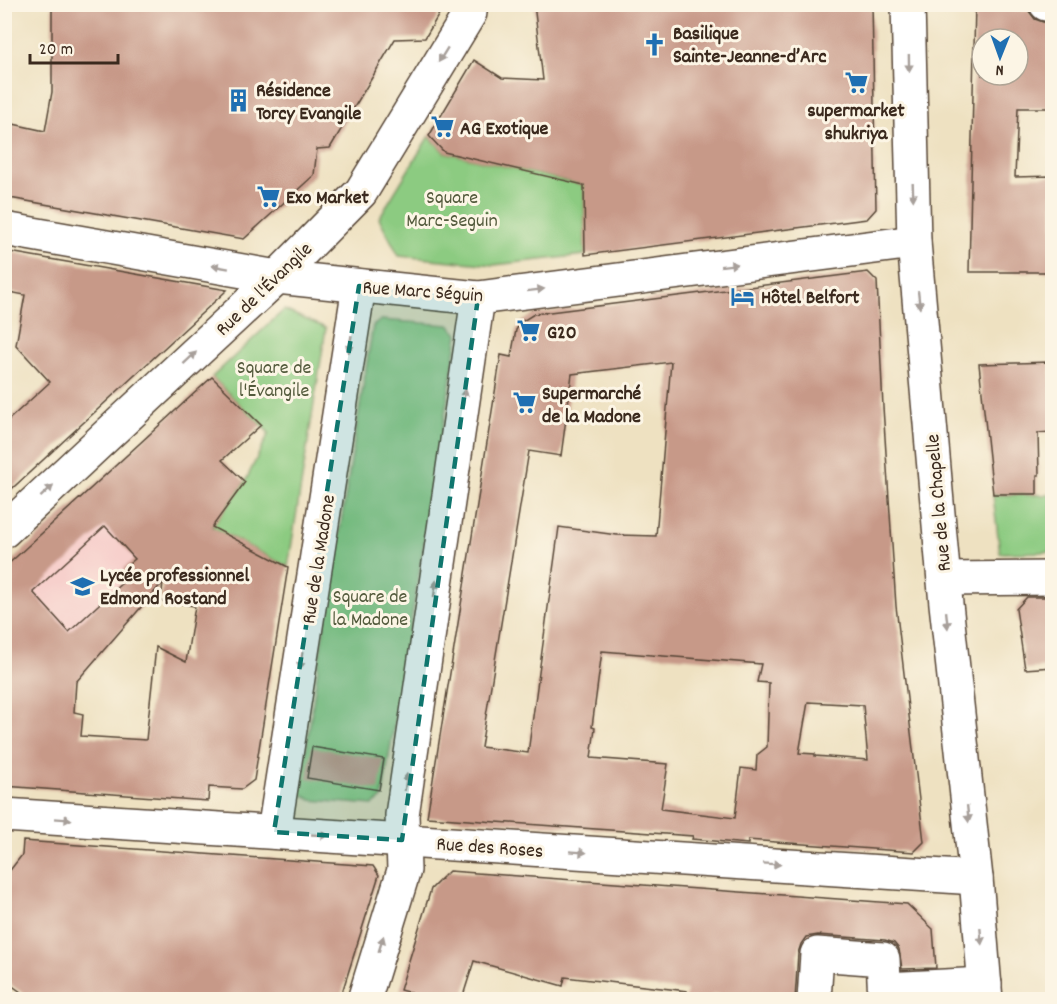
<svg xmlns="http://www.w3.org/2000/svg" width="1057" height="1004" font-family="Dekko,sans-serif">
<style>
.built{fill:#f7d0cc}
.green{fill:#8ccb81;stroke:#647a50;stroke-width:1.5}
.building{fill:#c79988;fill-rule:evenodd}
.lines{fill:none;stroke-linecap:round;stroke-linejoin:round}
.minor-casing{stroke:#564536;stroke-width:36}
.major-casing{stroke:#564536;stroke-width:36}
.minor{stroke:#fff;stroke-width:33}
.major{stroke:#fff;stroke-width:33}
.oneway{fill:#a79f9a}
.marked{fill:#0f766e;fill-opacity:0.2;stroke:#0f766e;stroke-width:4.5;stroke-dasharray:12 8;stroke-linejoin:round}
.labels{text-anchor:middle;stroke-width:6;stroke-linejoin:round;paint-order:stroke}
.poi-label{font-size:20px;font-weight:bold;fill:#3b2a1e;stroke:#fcf5e5;text-anchor:start}
.park-label{font-size:20px;fill:#535a3c;stroke:#fcf5e5}
.street-label{font-size:20px;fill:#3b2a1e;stroke:#fcf5e5}
</style>
<rect width="100%" height="100%" fill="#fcf5e5"/>
<filter id="ink" filterUnits="userSpaceOnUse"><feTurbulence type="fractalNoise" baseFrequency=".0167" numOctaves="2"/><feDisplacementMap in="SourceGraphic" scale="12" xChannelSelector="R" yChannelSelector="G"/><feConvolveMatrix kernelMatrix="1 2 1 2 8 2 1 2 1" color-interpolation-filters="sRGB"/></filter>
<filter id="wash" filterUnits="userSpaceOnUse"><feTurbulence type="fractalNoise" baseFrequency=".008" numOctaves="4" result="noise"/><feDisplacementMap in="SourceGraphic" scale="24" xChannelSelector="R" yChannelSelector="G"/><feGaussianBlur stdDeviation="1.35" result="paint"/><feColorMatrix in="noise" values="0 0 0 0 0 0 0 0 0 0 0 0 0 0 0 0 0 1.4 0 .05"/><feComposite in="paint" operator="in"/></filter>
<g filter="url(#wash)">
<rect width="100%" height="100%" fill="#eee1c1"/>
<!-- built -->
<path class="built" d="M91,488L170,573L66,693L5,568Z"/>
<!-- green -->
<g class="green">
<path d="M429,136L444,152L584,185L585,255L494,265L399,256L379,218Z"/>
<path d="M284,310L326,328L288,567L212,527L245,482L269,433L212,377Z"/>
<path d="M381,320L449,325L458,334L382,798L373,805L311,800L300,793L321,648L373,326Z"/>
<path d="M993,495H1052V552L1000,553Z"/>
</g>
<g id="blocks">
<!-- building -->
<g class="building">
<path d="M52,4H445L425,38L395,39L330,148L317,149L314,175L244,239L4,197V122L45,131L52,92Z"/>
<path d="M534,4H872L876,209L867,219L585,255L584,185L444,152L429,136L474,60L502,78L543,80Z"/>
<path d="M975,4H1015V10H1028L1035,19L1043,22L1053,23V108H1018L1015,177L1053,176V272H969ZM982,39H1018V75H982Z"/>
<path d="M4,251L227,290L4,496V424L50,382L16,345L25,295L4,291Z"/>
<path d="M868,272L877,281L883,407L896,606L924,842L914,852L748,840V844L692,839L693,836L427,817L501,355L511,357L516,330L521,322L534,314ZM671,362L656,536L617,535L559,527L528,753L481,747L529,451L561,456L572,374ZM602,651L761,664L757,682L769,683L767,747L757,755L756,770L741,768L735,818L661,809L668,764L591,758L595,728L592,727ZM808,702L863,705L868,760L815,756V754L799,753Z"/>
<path d="M1050,362L1053,432L1038,433L1039,475H1037V494H993L979,364Z"/>
<path d="M212,377L261,425L222,460L245,482L212,527L288,567L254,780L242,789L209,787L208,801L4,786V568ZM105,526L135,559L124,568V581L69,632L33,592ZM163,582L161,601L195,606L186,662L156,647L146,740L81,736L83,714L74,712L76,682Z"/>
<path d="M1027,597H1053V667L1025,669L1016,609Z"/>
<path d="M312,747L384,759L379,790L307,778Z"/>
<path d="M23,841L373,866L379,875L340,999H31L4,980V878L22,855Z"/>
<path d="M449,871L907,904L933,929L936,968L902,969L899,949L894,943L885,940L818,935L806,937L801,944L798,953L795,999H754L712,994L711,999H685L687,991L565,977L563,986L474,961L462,999H433L400,990L431,889Z"/>
</g>
</g>
</g>
<g filter="url(#ink)">
<use href="#blocks" fill-opacity="0" stroke="#564536" stroke-width="1.5"/>
<g class="lines">
<defs>
<g id="minor">
<path d="M1046,4L1052,5"/>
<path d="M4,229L277,277L478,298L914,242"/>
<path d="M4,531L277,277L361,192L470,13V4"/>
<path d="M944,579L1052,578"/>
<path d="M4,815L976,878"/>
<path d="M274,832L359,286"/>
<path d="M885,989L985,984"/>
<path d="M364,1000L404,870L402,815L478,298"/>
<path d="M814,1000L817,954L883,959L885,1000"/>
</g>
<path id="major" d="M908,4L914,242L946,604L976,878L986,1000"/>
</defs>
<!-- minor casing -->
<use href="#minor" class="minor-casing"/>
<!-- major casing -->
<use href="#major" class="major-casing"/>
<!-- minor -->
<use href="#minor" class="minor"/>
<!-- major -->
<use href="#major" class="major"/>
</g>
<!-- one-way arrows -->
<defs><path id="oneway-solid" d="M-6-.8H1V-3.2L6.5 0L1 3.2V.8H-6Z" transform="scale(1.5)"/></defs>
<g class="oneway">
<use href="#oneway-solid" transform="translate(443 55) rotate(122)"/>
<use href="#oneway-solid" transform="translate(909 63) rotate(89)"/>
<use href="#oneway-solid" transform="translate(913 192) rotate(88)"/>
<use href="#oneway-solid" transform="translate(729 265) rotate(-7)"/>
<use href="#oneway-solid" transform="translate(220 267) rotate(-170)"/>
<use href="#oneway-solid" transform="translate(536 290) rotate(-7)"/>
<use href="#oneway-solid" transform="translate(919 300) rotate(84)"/>
<use href="#oneway-solid" transform="translate(350 344) rotate(99)"/>
<use href="#oneway-solid" transform="translate(190 358) rotate(-43)"/>
<use href="#oneway-solid" transform="translate(464 397) rotate(-81)"/>
<use href="#oneway-solid" transform="translate(47 491) rotate(-43)"/>
<use href="#oneway-solid" transform="translate(435 589) rotate(-82)"/>
<use href="#oneway-solid" transform="translate(947 620) rotate(84)"/>
<use href="#oneway-solid" transform="translate(301 661) rotate(99)"/>
<use href="#oneway-solid" transform="translate(406 782) rotate(-82)"/>
<use href="#oneway-solid" transform="translate(968 814) rotate(84)"/>
<use href="#oneway-solid" transform="translate(63 819) rotate(4)"/>
<use href="#oneway-solid" transform="translate(320 835) rotate(3)"/>
<use href="#oneway-solid" transform="translate(578 852) rotate(4)"/>
<use href="#oneway-solid" transform="translate(772 864) rotate(4)"/>
<use href="#oneway-solid" transform="translate(981 936) rotate(85)"/>
<use href="#oneway-solid" transform="translate(381 944) rotate(-73)"/>
</g>
</g>
<!-- marked area -->
<path class="marked" d="M359,286L478,298L402,840L274,832Z"/>
<!-- icons -->
<defs>
<symbol id="church-bare" viewBox="-9 -9 18 18"><path d="M-1.2-6h2.4v3.5h3.3v2.4h-3.3V6h-2.4V-.1h-3.3v-2.4h3.3Z" fill="#1f6fb2" stroke="#fcf5e5" stroke-width="2.5" paint-order="stroke"/></symbol>
<symbol id="supermarket-bare" viewBox="-9 -9 18 18"><path d="M-6-5.5h2.5l.6 2H6L4.5 2H-2.5L-4.4-4H-6ZM-1.5 3.2a1.3 1.3 0 1 0 .1 0ZM3 3.2a1.3 1.3 0 1 0 .1 0Z" fill="#1f6fb2" stroke="#fcf5e5" stroke-width="2.5" paint-order="stroke"/></symbol>
<symbol id="building-bare" viewBox="-9 -9 18 18"><path d="M-4-6H4V6H1V3H-1V6H-4ZM-2.5-4.3h1.7v1.8h-1.7ZM.8-4.3h1.7v1.8H.8ZM-2.5-1h1.7V.8h-1.7ZM.8-1h1.7V.8H.8Z" fill="#1f6fb2" stroke="#fcf5e5" stroke-width="2.5" paint-order="stroke"/></symbol>
<symbol id="hotel-bare" viewBox="-9 -9 18 18"><path d="M-6-4.5h1.5V1H6V5H4.5V3h-9V5H-6ZM-4 0a1.8 1.8 0 1 1 3.6 0ZM.5 0V-2.5h3Q6-2.5 6 0Z" fill="#1f6fb2" stroke="#fcf5e5" stroke-width="2.5" paint-order="stroke"/></symbol>
<symbol id="school-bare" viewBox="-9 -9 18 18"><path d="M0-5L7-2L0 1L-7-2ZM-4 1L0 2.5L4 1V4Q0 6-4 4Z" fill="#1f6fb2" stroke="#fcf5e5" stroke-width="2.5" paint-order="stroke"/></symbol>
</defs>
<g fill-rule="evenodd">
<use href="#church-bare" x="638" y="28" width="33" height="33"/>
<use href="#supermarket-bare" x="840" y="66" width="33" height="33"/>
<use href="#building-bare" x="222" y="84" width="33" height="33"/>
<use href="#supermarket-bare" x="426" y="110" width="33" height="33"/>
<use href="#supermarket-bare" x="252" y="180" width="33" height="33"/>
<use href="#hotel-bare" x="726" y="280" width="33" height="33"/>
<use href="#supermarket-bare" x="512" y="314" width="33" height="33"/>
<use href="#supermarket-bare" x="508" y="386" width="33" height="33"/>
<use href="#school-bare" x="66" y="570" width="33" height="33"/>
</g>
<g class="labels">
<!-- poi labels -->
<g class="poi-label">
<text x="673" y="39">Basilique<tspan x="673" dy="23">Sainte-Jeanne-d’Arc</tspan></text>
<text x="256" y="96">Résidence<tspan x="256" dy="23">Torcy Evangile</tspan></text>
<text x="856" y="116" text-anchor="middle">supermarket<tspan x="856" dy="23">shukriya</tspan></text>
<text x="460" y="134">AG Exotique</text>
<text x="286" y="203">Exo Market</text>
<text x="761" y="303">Hôtel Belfort</text>
<text x="547" y="338">G20</text>
<text x="542" y="399">Supermarché<tspan x="542" dy="23">de la Madone</tspan></text>
<text x="100" y="581">Lycée professionnel<tspan x="100" dy="23">Edmond Rostand</tspan></text>
</g>
<!-- park labels -->
<g class="park-label">
<text x="452" y="203">Square<tspan x="452" dy="23">Marc-Seguin</tspan></text>
<text x="274" y="373">Square de<tspan x="274" dy="23">l'Évangile</tspan></text>
<text x="370" y="602">Square de<tspan x="370" dy="23">la Madone</tspan></text>
</g>
<!-- street labels -->
<g class="street-label">
<text transform="translate(263 288) rotate(-44)" y="7">Rue de l'Évangile</text>
<text transform="translate(423 290) rotate(4)" y="7">Rue Marc Séguin</text>
<text transform="translate(937 503) rotate(-95)" y="7">Rue de la Chapelle</text>
<text transform="translate(317 559) rotate(-81)" y="7">Rue de la Madone</text>
<text transform="translate(490 846) rotate(4)" y="7">Rue des Roses</text>
</g>
</g>
<!-- margin -->
<rect width="1057" height="1004" fill="none" stroke="#fcf5e5" stroke-width="24"/>
<!-- north arrow -->
<g transform="translate(1000 57) rotate(181)"><circle r="28" fill="#fcf5e5" stroke="#afa495" stroke-width="1.5"/>
<path d="M0-4.5L10 22L0 15L-10 22Z" fill="#1f6fb2"/>
<text y="-9" font-size="16" font-weight="bold" text-anchor="middle" fill="#3b2a1e">N</text>
</g>
<!-- scale -->
<path d="M30 54v9h88v-9" fill="none" stroke="#3b2a1e" stroke-width="3"/>
<text x="39" y="54" font-size="18" fill="#3b2a1e" stroke="#fcf5e5" stroke-width="4.5" paint-order="stroke">20 m</text>
</svg>
